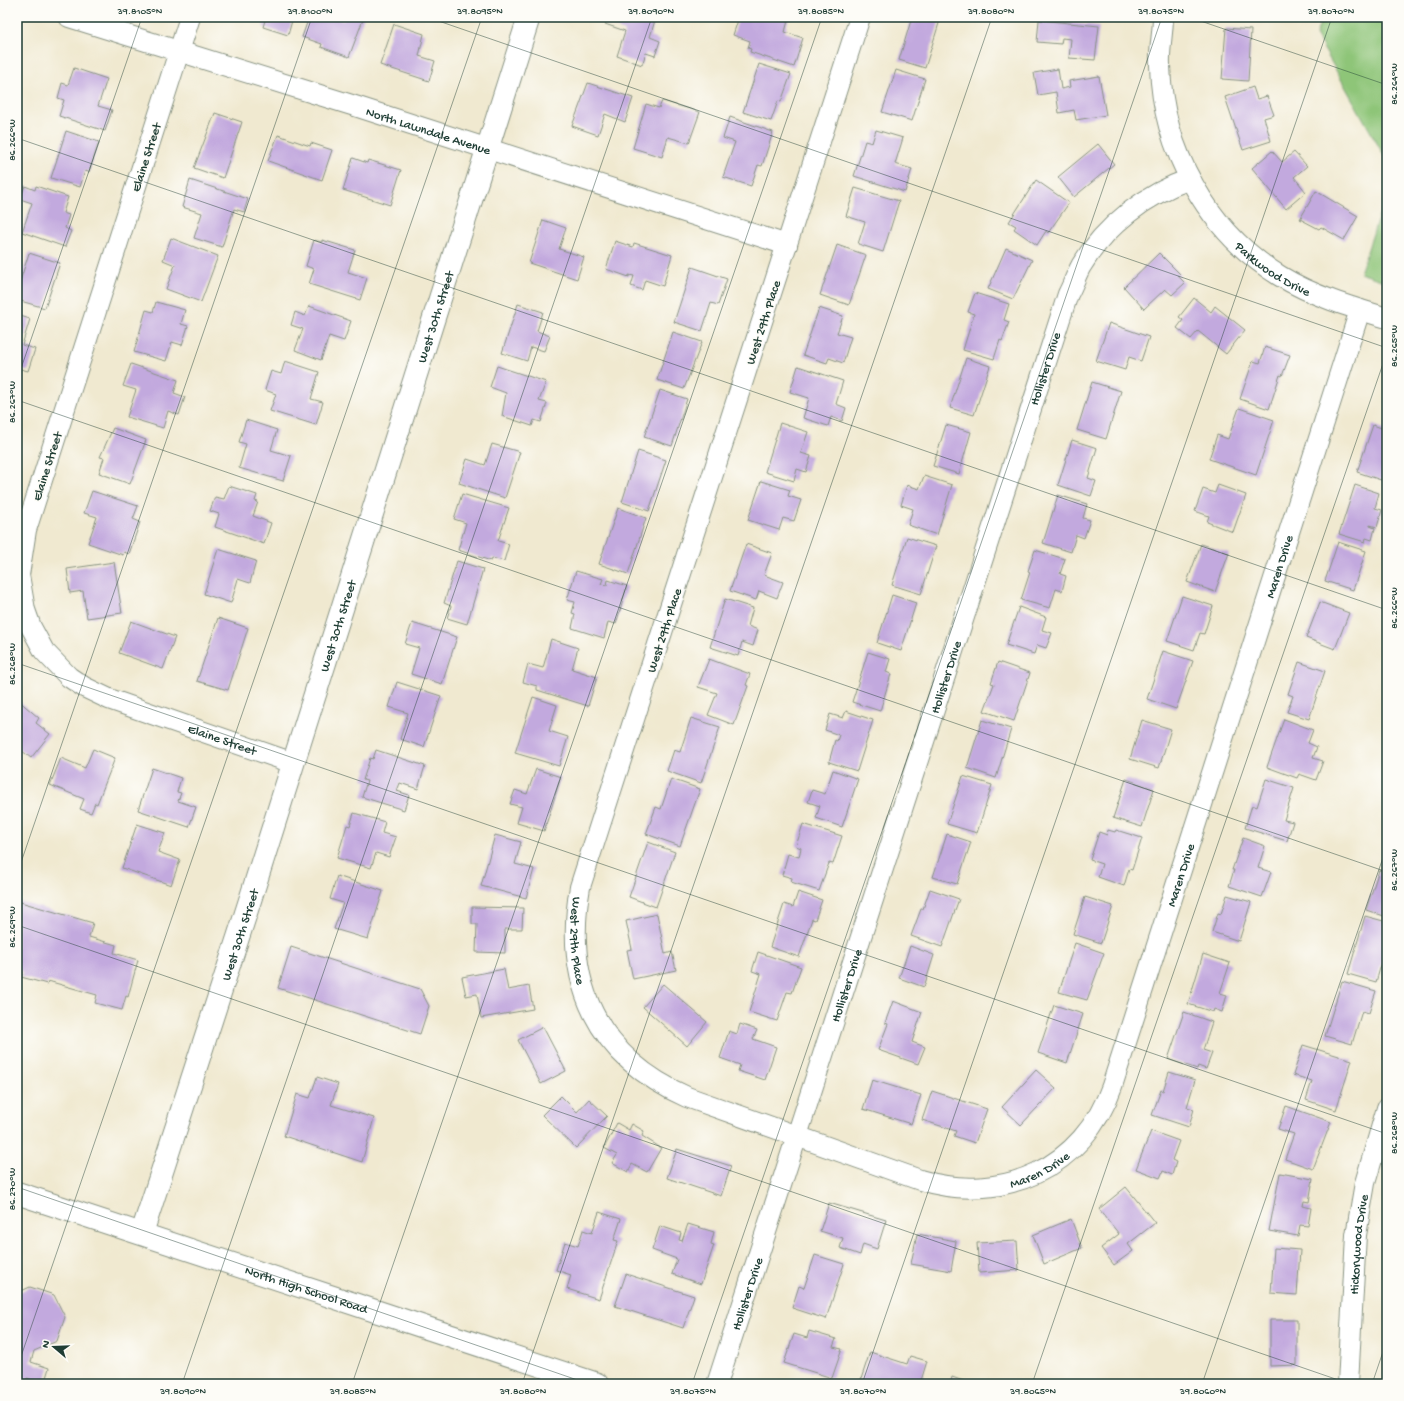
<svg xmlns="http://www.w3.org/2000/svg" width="1404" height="1401" font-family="'Gochi Hand',sans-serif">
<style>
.green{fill:#8ec578;stroke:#568156}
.building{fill:#c2a9de}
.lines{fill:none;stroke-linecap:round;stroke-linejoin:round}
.minor-casing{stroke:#889382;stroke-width:22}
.tertiary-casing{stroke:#889382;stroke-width:24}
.minor{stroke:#fff;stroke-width:20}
.tertiary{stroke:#fff;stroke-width:22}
.ticks{fill:none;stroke:#1f3d34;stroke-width:1;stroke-opacity:0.45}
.labels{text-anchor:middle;stroke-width:3;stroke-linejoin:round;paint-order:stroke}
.street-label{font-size:13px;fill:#1f3d34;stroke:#fdfcf7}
.neatline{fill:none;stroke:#1f3d34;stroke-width:1.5}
.ticks-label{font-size:10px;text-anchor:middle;fill:#1f3d34}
</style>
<rect width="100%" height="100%" fill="#fdfcf7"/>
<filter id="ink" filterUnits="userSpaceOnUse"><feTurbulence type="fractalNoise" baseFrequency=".025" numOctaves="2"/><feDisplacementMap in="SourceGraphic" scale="8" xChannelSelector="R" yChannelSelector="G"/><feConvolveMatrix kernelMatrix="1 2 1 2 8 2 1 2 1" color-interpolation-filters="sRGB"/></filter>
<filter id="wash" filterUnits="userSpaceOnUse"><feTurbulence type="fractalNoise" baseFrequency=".012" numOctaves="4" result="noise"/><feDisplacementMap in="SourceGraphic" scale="16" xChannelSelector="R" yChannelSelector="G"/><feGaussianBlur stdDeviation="0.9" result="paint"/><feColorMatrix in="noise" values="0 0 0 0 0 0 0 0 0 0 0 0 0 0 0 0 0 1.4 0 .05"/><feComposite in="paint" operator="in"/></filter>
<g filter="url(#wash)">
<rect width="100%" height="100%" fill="#f0e9d0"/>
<!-- green -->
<g class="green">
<path d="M1322,17H1387V161L1316,35Z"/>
<path d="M1387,191V282L1360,273Z"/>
</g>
<g id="blocks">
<!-- building -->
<g class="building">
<path d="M266,17H293L288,35L263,27Z"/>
<path d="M309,17H333L343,21L345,17H364L349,57L321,47L322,44L302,37Z"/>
<path d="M607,17H656L650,37L660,41L655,56L646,53L642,65L617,56L625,31L605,24Z"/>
<path d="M739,17L750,19L751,17H789L785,32L803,38L794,67L750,52L751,49L748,48L750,41L733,35Z"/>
<path d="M912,17H930L940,20L925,68L899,60Z"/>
<path d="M1039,20L1099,26L1095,60L1069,58L1071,39L1062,38L1061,44L1037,42Z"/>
<path d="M394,24L424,34L419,56L435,61L429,81L380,65Z"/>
<path d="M1226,28L1251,30L1248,81L1222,79Z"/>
<path d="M759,64L791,74L781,102L778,101L771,121L743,112Z"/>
<path d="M74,68L107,79L98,106L112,110L105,131L59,116L64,100L58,98L62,83L68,85Z"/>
<path d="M1058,69L1061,89L1070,87L1069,81L1099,76L1106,115L1076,120L1074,110L1059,113L1056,92L1038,95L1034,73Z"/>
<path d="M896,70L925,79L912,121L882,112Z"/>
<path d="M588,83L633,98L625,122L605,114L598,135L572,126Z"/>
<path d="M1253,87L1257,99L1267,96L1274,115L1264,118L1271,141L1243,150L1225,97Z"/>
<path d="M662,101L700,112L689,143L668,137L662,157L633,148L646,104L659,108Z"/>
<path d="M215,113L242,122L223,178L194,168Z"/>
<path d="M730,117L773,132L762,166L758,165L751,186L723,177L735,142L723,138Z"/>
<path d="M876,130L903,138L895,164L912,169L905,192L854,176L865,141L872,143Z"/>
<path d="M66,131L99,142L89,172L85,171L80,187L51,178Z"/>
<path d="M278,135L310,146L311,143L332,150L322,180L268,161Z"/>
<path d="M1098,144L1114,164L1074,197L1058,177Z"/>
<path d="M1272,151L1282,162L1294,152L1307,166L1294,177L1306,192L1286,209L1252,168Z"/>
<path d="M353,158L367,163L368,160L401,170L390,205L343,190Z"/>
<path d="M190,180L248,199L244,212L234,209L222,247L194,238L202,213L182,207Z"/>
<path d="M1036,180L1069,203L1048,233L1046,231L1037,245L1014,229L1016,226L1009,222Z"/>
<path d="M25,186L35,190L36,186L68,197L63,213L69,215L65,228L71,231L65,247L22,232L32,203L20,199Z"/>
<path d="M855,188L899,201L883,252L858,244L865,222L846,216Z"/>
<path d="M1316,191L1358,216L1344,240L1321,227L1319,229L1300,219Z"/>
<path d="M543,220L566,228L559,249L584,257L577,279L529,263Z"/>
<path d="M171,238L218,256L201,302L166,289L175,265L163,260Z"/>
<path d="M314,240L322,242V240L355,250L348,272L367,278L360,300L309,284L314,269L306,266Z"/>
<path d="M615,241L633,247L634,243L672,255L663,286L645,280L642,290L631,286L634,276L629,275V277L606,269Z"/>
<path d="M837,245L866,255L849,305L820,295Z"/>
<path d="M1006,248L1032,260L1013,299L988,289Z"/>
<path d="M29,253L60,263L45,308L17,300V291Z"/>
<path d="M1159,253L1180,274L1178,276L1185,283L1172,295L1165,289L1144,309L1124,287Z"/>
<path d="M692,267L727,279L718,305L711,303L702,331L674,322Z"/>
<path d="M975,293L1009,304L1004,320L1009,322L1002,341L1000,340L994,359L963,350L974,314L968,312Z"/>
<path d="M1194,298L1211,312L1215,306L1245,330L1226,354L1198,331L1191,339L1177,328L1183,320L1179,317Z"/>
<path d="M156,302L185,310L181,324L188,326L182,345L172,342L166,361L134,352L146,310L153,312Z"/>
<path d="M518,304L543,312L537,331L550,336L544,351L531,347L527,361L502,353Z"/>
<path d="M309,306L351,321L344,341L329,336L321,360L295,350L303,329L291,325L295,312L305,316Z"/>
<path d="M819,308L843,316L837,333L851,337L843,363L829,358L827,363L803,355Z"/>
<path d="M17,315L30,319L22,345L35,349L28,371L17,368Z"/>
<path d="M1109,323L1149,337L1141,361L1129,357L1125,370L1096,361Z"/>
<path d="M673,332L702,342L684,389L657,380Z"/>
<path d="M1265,347L1290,355L1282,376L1280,375L1269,409L1240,399L1253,361L1260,363Z"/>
<path d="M966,358L990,366L974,415L950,408Z"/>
<path d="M285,361L319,372L311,399L323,402L316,425L270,411L276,394L265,390L271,371L281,374Z"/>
<path d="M131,364L178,380L174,393L185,397L179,415L168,411L163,428L127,417L136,390L123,386Z"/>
<path d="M497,366L546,382L539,401L547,403L541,422L534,420L532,426L502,416L506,393L490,387Z"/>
<path d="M798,366L843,381L836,404L846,408L842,421L831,417L828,426L803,418L809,398L790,392Z"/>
<path d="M1092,382L1121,391L1106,439L1077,430Z"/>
<path d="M660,390L687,399L672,446L644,437Z"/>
<path d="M1239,408L1274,420L1256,475L1209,459L1217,435L1228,439Z"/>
<path d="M246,420L277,430L271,450L291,456L283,481L239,468L246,444L239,442Z"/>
<path d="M780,423L808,432L801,453L811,456L806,472L797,469L794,481L765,472Z"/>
<path d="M946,425L971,432L959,474L933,466Z"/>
<path d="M1373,425L1387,430V474L1384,481L1357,472Z"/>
<path d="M113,428L146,440L130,484L99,473L104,458L100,457Z"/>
<path d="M1072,440L1097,448L1088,478L1096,481L1091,496L1058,485Z"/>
<path d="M492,444L520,452L505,498L459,483L467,459L485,465Z"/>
<path d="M638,451L666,460L649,511L622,502Z"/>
<path d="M924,476L952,485L937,535L908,525L913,509L901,505L907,485L919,489Z"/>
<path d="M761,481L790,490L788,496L801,500L794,521L783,518L779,530L748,520Z"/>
<path d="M1218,485L1246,495L1233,532L1207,522L1209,516L1195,511L1203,489L1215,493Z"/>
<path d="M1355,485L1379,493L1375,508L1382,510L1377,527L1370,525V526L1375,528L1372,540L1366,538L1365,542L1339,534Z"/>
<path d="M229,486L257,495L255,501L258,502L253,516L271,523L264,544L215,527L219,514L210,511L215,497L224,499Z"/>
<path d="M92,491L138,506L133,519L140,522L129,554L124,552L123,555L88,543L97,517L84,513Z"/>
<path d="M462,494L509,508L498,541L509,544L504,561L492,558L491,561L458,550L466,523L454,519Z"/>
<path d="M1058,495L1087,504L1083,518L1090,520L1084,538L1076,535L1071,552L1043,543Z"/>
<path d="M618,508L646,518L628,574L599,564Z"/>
<path d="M907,537L936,546L921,594L892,585Z"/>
<path d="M1338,542L1366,551L1353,590L1325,581Z"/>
<path d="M746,544L772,553L764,575L783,582L777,598L759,591L756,600L730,591Z"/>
<path d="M1201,544L1229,553L1215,592L1187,582Z"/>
<path d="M218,549L256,561L250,583L238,579L231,603L204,594Z"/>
<path d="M1035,550L1065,559L1060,574L1066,576L1062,591L1056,589L1050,608L1021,600L1030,572L1028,571Z"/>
<path d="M457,561L483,569L467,624L447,618L451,606L444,603Z"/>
<path d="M114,562L122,613L87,618L83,591L70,593L67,569Z"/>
<path d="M576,571L603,579L601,584L607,585L608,580L627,586L616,624L608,622L604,638L572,628L575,614L572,613L575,602L567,600Z"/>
<path d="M892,595L916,603L901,651L877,643Z"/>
<path d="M1182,596L1213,606L1204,634L1200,633L1194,650L1167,641Z"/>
<path d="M725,599L753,608L748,626L758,630L753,646L742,642L738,656L710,647Z"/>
<path d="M1320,602L1349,613L1335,649L1306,638Z"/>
<path d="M1019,607L1046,617L1042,630L1052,633L1046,648L1037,645L1034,654L1006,645Z"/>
<path d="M218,618L248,628L228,690L197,681Z"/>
<path d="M131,621L175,637L163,669L119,653Z"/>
<path d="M412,623L457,637L442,684L411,674L419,648L405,644Z"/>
<path d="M551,639L578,648L572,669L597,677L588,706L537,690V686L523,682L528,664L543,668Z"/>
<path d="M1163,651L1193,661L1176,709L1147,699Z"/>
<path d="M868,652L890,659L886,672L891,674L880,711L852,702Z"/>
<path d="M709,659L750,674L746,685L748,686L734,725L708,715L717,693L698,687Z"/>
<path d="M998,662L1030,673L1014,721L984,711L994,684L991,683Z"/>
<path d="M1299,662L1325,671L1309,719L1287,712L1293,696L1288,694Z"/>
<path d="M397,682L441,696L424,747L400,739L408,713L389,707Z"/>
<path d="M533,697L557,705L549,731L568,737L559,766L515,753Z"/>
<path d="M18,700L39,718L36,723L50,734L31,758L17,747Z"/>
<path d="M846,711L873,720L857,771L829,762L835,740L837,741L839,735L825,730L830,714L843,718Z"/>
<path d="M691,718L720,727L701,783L667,771L674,750L680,752Z"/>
<path d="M1284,719L1313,730L1308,743L1317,747L1313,758L1323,761L1316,780L1299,774L1297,778L1267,767Z"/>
<path d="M982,720L1011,729L996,778L967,768Z"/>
<path d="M1142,720L1171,729L1159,768L1130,759Z"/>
<path d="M93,749L115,758L97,804L95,803L91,813L80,809L84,799L50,785L61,758L85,768Z"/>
<path d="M376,750L425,766L418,789L400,783L397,791L409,795L404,810L362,797L367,781L363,780L370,758L373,759Z"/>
<path d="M152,768L181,778L177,792L181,793L178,801L196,807L189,827L138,810Z"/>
<path d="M536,769L561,777L544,831L517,823L522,807L510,804L515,790L527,794Z"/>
<path d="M833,770L858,779L842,827L816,818L820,806L808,802L812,790L825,794Z"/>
<path d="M963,776L992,785L977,833L947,824Z"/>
<path d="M671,779L700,789L680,846L646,834L656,807L661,809Z"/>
<path d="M1126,779L1154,789L1142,827L1113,818Z"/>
<path d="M1266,779L1294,788L1284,820L1293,822L1287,841L1245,828L1252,805L1257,807Z"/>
<path d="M354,813L385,822L382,833L396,837L389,857L376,853L371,868L337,858L347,825L350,826Z"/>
<path d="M137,824L165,833L158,852L180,860L171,885L122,868Z"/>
<path d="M803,824L842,836L833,864L829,863L819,891L791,882L792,878L782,875L788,854L799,857L801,848L796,846Z"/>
<path d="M1108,830L1115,832L1116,830L1142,838L1132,870L1129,869L1124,886L1098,877L1102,864L1090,860L1099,832L1107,835Z"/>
<path d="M947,834L971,842L957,884L933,877Z"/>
<path d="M495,835L521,842L515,864L534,869L526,898L481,886Z"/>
<path d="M1243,838L1265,846L1258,868L1271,872L1262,897L1229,886L1234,870H1232Z"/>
<path d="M648,842L675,852L656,907L629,897Z"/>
<path d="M1379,870L1387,873V917L1366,910Z"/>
<path d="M337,876L383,891L368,939L334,929L343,903L330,899Z"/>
<path d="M930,889L959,899L942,947L911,936L921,909H923Z"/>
<path d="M798,892L822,900L815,920L812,919L799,957L770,947L784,904L793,907Z"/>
<path d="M1227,895L1251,902L1239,941L1212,932L1218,913L1221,914Z"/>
<path d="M1085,897L1113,906L1101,943L1073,934Z"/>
<path d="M17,901L93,923L89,937L116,945L114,953L138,960L128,997L126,996L122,1010L95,1003L97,995L48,981L47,984L21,977L23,972L17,970Z"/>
<path d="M472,907L523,908L522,929H505V953L476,952L477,924H472Z"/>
<path d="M657,914L665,954L672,952L676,970L633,979L627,950L632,949L626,921Z"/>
<path d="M1365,916L1387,922V945L1376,982L1348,974Z"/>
<path d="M1075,943L1104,953L1087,1000L1059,992Z"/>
<path d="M910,946L934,955L924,987L899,978Z"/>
<path d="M291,947L420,989L429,1006L420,1034L278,988Z"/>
<path d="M758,952L801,967L792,993L787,992L777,1021L749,1012L761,974L752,971Z"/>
<path d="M1203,954L1230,963L1220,993L1227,995L1222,1012L1214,1009L1213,1012L1188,1004Z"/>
<path d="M504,969L508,990L529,986L533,1009L481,1018L477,994L466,996L462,977Z"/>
<path d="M1342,981L1376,991L1369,1013L1362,1011L1352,1044L1325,1036Z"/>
<path d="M663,984L707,1022L687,1046L643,1007Z"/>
<path d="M893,1001L922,1012L912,1042L925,1047L918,1064L878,1050L888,1024L885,1023Z"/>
<path d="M1054,1005L1083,1014L1067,1063L1038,1053Z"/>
<path d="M1184,1012L1212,1022L1203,1050L1212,1053L1206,1069L1198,1066L1197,1069L1168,1059Z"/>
<path d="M740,1024L757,1030L753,1039L776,1047L765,1080L738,1071L740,1065L720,1058L729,1031L737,1034Z"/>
<path d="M543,1027L566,1071L541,1084L518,1040Z"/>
<path d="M1303,1045L1352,1060L1336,1110L1306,1100L1312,1081L1293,1075Z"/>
<path d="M1036,1070L1056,1088L1021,1125L1002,1107Z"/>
<path d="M1169,1072L1195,1080L1187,1107L1194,1109L1189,1127L1152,1115L1161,1090L1163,1091Z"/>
<path d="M317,1077L338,1084L331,1105L374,1118L362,1162L284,1136L297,1094L310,1098Z"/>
<path d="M872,1080L921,1095L911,1124L863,1109Z"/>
<path d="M932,1091L987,1109L975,1143L954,1136L956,1131L922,1120Z"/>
<path d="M561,1096L577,1112L589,1099L607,1116L576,1148L542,1115Z"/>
<path d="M1286,1106L1331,1122L1313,1169L1285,1159L1294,1134L1278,1129Z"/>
<path d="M617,1123L629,1130L632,1124L644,1131L642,1136L661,1148L647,1172L632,1164L628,1172L612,1163L617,1155L604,1148Z"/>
<path d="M1151,1131L1179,1141L1172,1160L1176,1162L1172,1175L1163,1171L1160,1178L1136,1169Z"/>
<path d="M677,1149L731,1166L721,1196L667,1178Z"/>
<path d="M1280,1173L1313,1179L1309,1202L1304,1201L1303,1206L1311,1208L1308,1226L1300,1225L1298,1236L1269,1231Z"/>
<path d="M1126,1187L1155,1223L1128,1244L1133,1251L1114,1265L1101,1248L1119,1234L1099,1209Z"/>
<path d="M829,1203L886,1220L877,1249L863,1244L860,1255L840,1248L843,1238L820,1231Z"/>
<path d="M599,1212L621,1219L614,1240L618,1241L599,1299L567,1289L571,1275L556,1270L565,1242L578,1246L583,1230L592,1233Z"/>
<path d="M1071,1219L1082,1248L1044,1264L1033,1235Z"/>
<path d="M688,1224L714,1232L711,1244L714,1245L701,1284L672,1274L677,1259L652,1250L660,1226L681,1233L679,1240L682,1241Z"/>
<path d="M917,1234L956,1241L951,1271L911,1264Z"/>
<path d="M1017,1241L1019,1270L979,1273L977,1243Z"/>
<path d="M1274,1248L1300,1250L1297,1295L1271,1293Z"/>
<path d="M815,1255L844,1264L826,1319L792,1308L799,1286L804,1288Z"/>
<path d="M626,1274L694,1296L683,1328L615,1306Z"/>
<path d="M30,1287L54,1295L65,1317L57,1341L34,1351L31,1362L49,1368L44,1384L27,1378L25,1384H17V1293Z"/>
<path d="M1270,1320H1297V1365L1270,1366Z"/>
<path d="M809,1331L836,1339L833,1347L842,1349L832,1378L784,1363L794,1334L807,1338Z"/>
<path d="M870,1352L907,1364L910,1356L927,1361L920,1384H866L860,1382Z"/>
<path d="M952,1377L972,1384H950Z"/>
<path d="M1270,1380L1299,1382V1384H1270Z"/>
</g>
</g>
</g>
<g filter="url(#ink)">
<use href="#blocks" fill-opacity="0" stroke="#889382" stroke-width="1"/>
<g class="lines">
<defs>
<g id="minor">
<path id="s1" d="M69,17L355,106L787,245"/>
<path id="s2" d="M190,17L26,530L19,575L25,610L31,627L44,651L69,677L84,687L109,699L293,763"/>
<path id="s3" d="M860,17L580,887C563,983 597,1057 687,1097L920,1180C1002,1205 1084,1168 1112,1086L1360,310"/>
<path id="s4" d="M1163,17C1163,33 1159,49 1160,65C1162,149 1208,232 1280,276C1313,296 1350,307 1387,318"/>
<path id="s5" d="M717,1384L1068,294C1073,285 1076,275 1081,266C1105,226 1146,194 1190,179"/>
<path id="s6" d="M1348,1384L1356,1235L1365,1183L1387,1108"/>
</g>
<g id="tertiary">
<path id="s7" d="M17,1193L597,1384"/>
<path id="s8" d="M142,1233L245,916L529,17"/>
</g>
</defs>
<!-- minor casing -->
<use href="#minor" class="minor-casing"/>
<!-- tertiary casing -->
<use href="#tertiary" class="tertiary-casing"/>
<!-- minor -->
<use href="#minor" class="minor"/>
<!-- tertiary -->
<use href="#tertiary" class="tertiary"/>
</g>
</g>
<!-- ticks -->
<path class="ticks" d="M427,17L1387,348M1189,17L1387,85M17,138L1387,610M17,380L142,17M17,400L1387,872M17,663L1387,1134M17,874L312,17M17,925L1350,1384M17,1187L589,1384M17,1368L482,17M182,1384L652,17M352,1384L822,17M522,1384L992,17M692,1384L1162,17M862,1384L1332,17M1032,1384L1387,352M1202,1384L1387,846M1372,1384L1387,1340"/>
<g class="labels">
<!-- street labels -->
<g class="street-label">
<text dy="5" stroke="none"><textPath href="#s1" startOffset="377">North Lawndale Avenue</textPath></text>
<text transform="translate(145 157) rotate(-72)" y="5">Elaine Street</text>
<text dy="5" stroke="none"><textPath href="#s4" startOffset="291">Parkwood Drive</textPath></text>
<text dy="5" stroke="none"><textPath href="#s8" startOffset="962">West 30th Street</textPath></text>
<text transform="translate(762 322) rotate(-72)" y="5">West 29th Place</text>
<text dy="5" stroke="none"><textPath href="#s5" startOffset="1067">Hollister Drive</textPath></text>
<text transform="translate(46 466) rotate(-72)" y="5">Elaine Street</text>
<text dy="5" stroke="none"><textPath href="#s3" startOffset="2202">Maren Drive</textPath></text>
<text dy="5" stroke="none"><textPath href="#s8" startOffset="638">West 30th Street</textPath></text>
<text transform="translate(663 630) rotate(-72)" y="5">West 29th Place</text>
<text dy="5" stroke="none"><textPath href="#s5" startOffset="743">Hollister Drive</textPath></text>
<text dy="5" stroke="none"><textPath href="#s2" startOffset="867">Elaine Street</textPath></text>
<text dy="5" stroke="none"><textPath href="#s3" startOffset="1878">Maren Drive</textPath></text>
<text dy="5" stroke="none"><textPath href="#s8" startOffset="314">West 30th Street</textPath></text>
<text dy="5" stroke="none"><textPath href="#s3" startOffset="968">West 29th Place</textPath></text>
<text dy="5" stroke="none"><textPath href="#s5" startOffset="419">Hollister Drive</textPath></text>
<text dy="5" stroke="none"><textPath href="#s3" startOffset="1542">Maren Drive</textPath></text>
<text dy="5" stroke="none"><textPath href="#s6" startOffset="140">Hickorywood Drive</textPath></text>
<text dy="5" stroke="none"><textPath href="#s7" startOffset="305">North High School Road</textPath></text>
<text dy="5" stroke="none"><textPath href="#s5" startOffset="95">Hollister Drive</textPath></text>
</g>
</g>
<!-- margin -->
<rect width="1404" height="1401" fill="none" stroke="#fdfcf7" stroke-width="44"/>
<!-- north arrow -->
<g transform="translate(54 1347) rotate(289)" stroke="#fdfcf7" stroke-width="3" paint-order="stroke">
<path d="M0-3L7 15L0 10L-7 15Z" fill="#1f3d34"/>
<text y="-6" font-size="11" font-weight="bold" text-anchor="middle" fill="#1f3d34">N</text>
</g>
<rect x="22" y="22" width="1360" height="1357" class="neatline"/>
<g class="ticks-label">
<text x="140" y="14">39.8105°N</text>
<text x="310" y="14">39.8100°N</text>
<text x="480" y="14">39.8095°N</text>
<text x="651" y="14">39.8090°N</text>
<text x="821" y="14">39.8085°N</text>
<text x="991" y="14">39.8080°N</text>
<text x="1161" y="14">39.8075°N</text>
<text x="1331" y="14">39.8070°N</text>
<text transform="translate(1393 84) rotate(-90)" y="4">86.264°W</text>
<text transform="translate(11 140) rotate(-90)" y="4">86.266°W</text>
<text transform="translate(1393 346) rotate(-90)" y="4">86.265°W</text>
<text transform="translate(11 402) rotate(-90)" y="4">86.267°W</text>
<text transform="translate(1393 608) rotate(-90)" y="4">86.266°W</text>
<text transform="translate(11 664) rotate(-90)" y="4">86.268°W</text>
<text transform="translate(1393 870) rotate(-90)" y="4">86.267°W</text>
<text transform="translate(11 927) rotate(-90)" y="4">86.269°W</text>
<text transform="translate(1393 1133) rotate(-90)" y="4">86.268°W</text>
<text transform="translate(11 1189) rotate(-90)" y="4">86.270°W</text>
<text x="183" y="1394">39.8090°N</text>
<text x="353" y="1394">39.8085°N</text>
<text x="523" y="1394">39.8080°N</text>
<text x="693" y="1394">39.8075°N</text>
<text x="863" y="1394">39.8070°N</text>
<text x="1033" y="1394">39.8065°N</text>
<text x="1203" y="1394">39.8060°N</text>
</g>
</svg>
